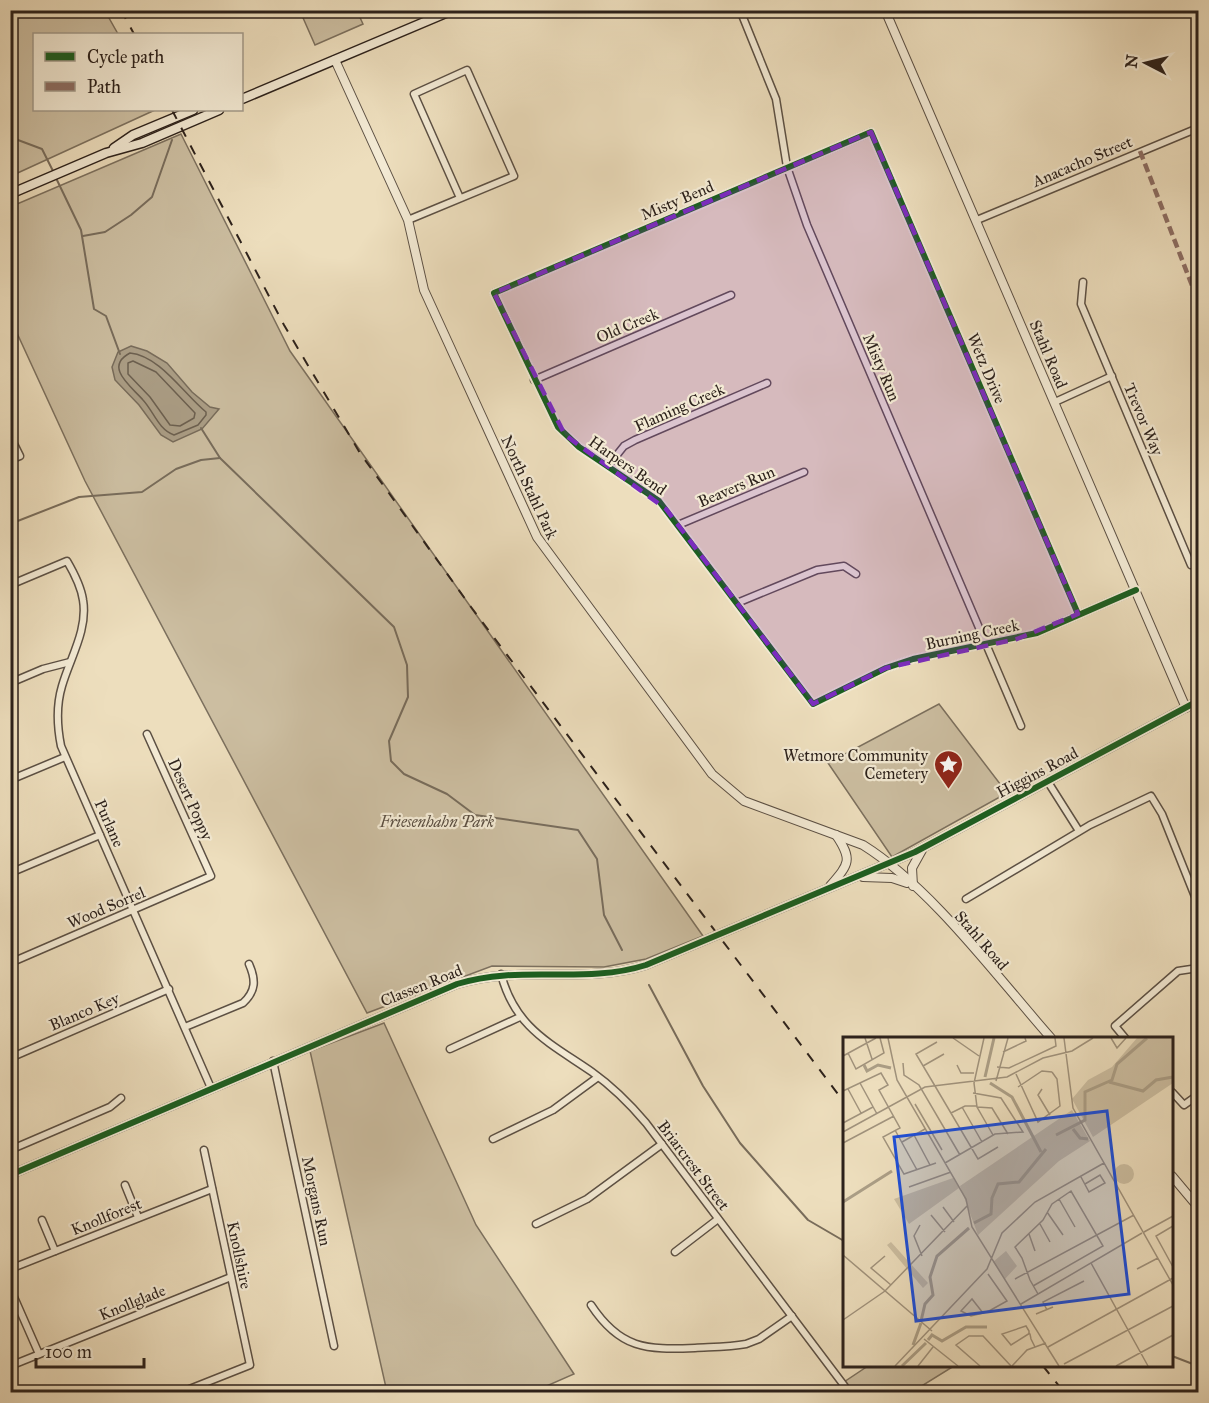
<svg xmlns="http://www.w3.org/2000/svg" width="1209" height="1403" font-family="'IM FELL Great Primer',serif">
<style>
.green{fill:#ccbea1;stroke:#7c705e;stroke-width:1.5}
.water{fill:#ab9e86;stroke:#786c5b;stroke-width:1.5}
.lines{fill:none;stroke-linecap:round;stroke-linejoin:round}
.shore{stroke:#6c6050;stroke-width:1.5}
.stream{stroke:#786c5b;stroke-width:2}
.minor-casing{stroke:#5c5044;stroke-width:9}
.tertiary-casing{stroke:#5c5044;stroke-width:10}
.secondary-casing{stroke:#2c211b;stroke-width:11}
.minor{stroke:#f3ead4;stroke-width:6}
.tertiary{stroke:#f3ead4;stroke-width:8}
.secondary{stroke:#f3ead4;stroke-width:8}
.rail{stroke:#2c211b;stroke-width:2;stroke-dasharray:10 10;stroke-linecap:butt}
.quiet{stroke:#8d6e63;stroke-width:4.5;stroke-dasharray:9 4.5;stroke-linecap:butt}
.cycleway-casing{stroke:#f3ead4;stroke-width:10}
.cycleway{stroke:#1b5e20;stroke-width:6}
.marked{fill:#7b2cbf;fill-opacity:0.2;stroke:#7b2cbf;stroke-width:4.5;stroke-dasharray:12 8;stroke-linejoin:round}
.labels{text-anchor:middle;stroke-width:4.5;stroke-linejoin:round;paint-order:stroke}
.street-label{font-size:16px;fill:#2c211b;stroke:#f3ead4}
.poi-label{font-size:16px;fill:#2c211b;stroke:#f3ead4;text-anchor:end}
.park-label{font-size:16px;font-style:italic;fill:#5c5043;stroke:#f3ead4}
.inset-river{fill:none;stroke:#ab9e86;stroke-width:3}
.inset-road{fill:none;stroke:#a0927c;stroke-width:1.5}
.view{fill:#1d4ed8;fill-opacity:0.15;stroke:#1d4ed8;stroke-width:3}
.inset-edge{fill:none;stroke:#2c211b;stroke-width:3}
</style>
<rect width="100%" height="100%" fill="#eddebd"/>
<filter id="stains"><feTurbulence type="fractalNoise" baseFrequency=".00333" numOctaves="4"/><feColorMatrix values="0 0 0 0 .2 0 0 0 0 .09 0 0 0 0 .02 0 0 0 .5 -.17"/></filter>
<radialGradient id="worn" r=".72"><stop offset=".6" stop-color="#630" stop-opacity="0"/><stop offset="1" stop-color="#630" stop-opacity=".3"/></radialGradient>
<!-- green -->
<g class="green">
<path d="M10,11H105L118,34H34V110H155L11,176Z"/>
<path d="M300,11H357L363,24L315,45Z"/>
<path d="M181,134L290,351L703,936L646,959L604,967L492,966L367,1013L85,481L11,320L10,207Z"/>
<path d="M939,704L1007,793L892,857L828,763Z"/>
<path d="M384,1023L476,1225L574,1374L533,1392H387L310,1051Z"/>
<path d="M868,1366H954L912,1392H829Z"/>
</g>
<!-- water -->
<path class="water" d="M131,346L147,351L167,363L192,392L210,407L219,409L202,429L173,442L161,435L139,405L115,380L112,367L118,352Z"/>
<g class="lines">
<!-- shore -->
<g class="shore">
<path d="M130,353C160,356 183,393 206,412V415L198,425L174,435C158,429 154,412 143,400C132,387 103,367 130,353Z"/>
<path d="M133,361L156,372L195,413L194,418L180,426L170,425L150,397L128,374V363Z"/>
</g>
<!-- stream -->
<g class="stream">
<path d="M10,137L42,149L54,173"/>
<path d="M56,178L81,230L94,309L106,316L120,354"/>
<path d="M83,236L105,232L131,215L152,197L172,140"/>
<path d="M201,428L220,458L394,627L407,665L408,697L389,741L391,761L404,774L447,794L475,815L578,830L597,859L604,915L622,950"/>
<path d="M10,524L79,497L142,492L176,469L201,460L220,458"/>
<path d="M649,985L703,1086L740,1143L808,1220L844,1241"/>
<path d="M1172,1356L1198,1366"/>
</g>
<defs>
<g id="minor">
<path d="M740,10L776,99L787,167L807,225L1021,726"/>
<path d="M408,220L514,176L467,70L414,94L460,198"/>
<path d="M977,220L1198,128"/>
<path d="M1083,282L1081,304L1191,565L1198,562"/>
<path d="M534,380L731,295"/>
<path d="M1055,402L1112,376"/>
<path d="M10,436L20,456L10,460"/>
<path d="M608,466L624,446L635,440L767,383"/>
<path d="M678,525L804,472"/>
<path d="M10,585L67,561C74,573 81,586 83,600C88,630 70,658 62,686C56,706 57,726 61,746L211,1088"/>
<path d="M737,603L817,570L844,566L856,574"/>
<path d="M1078,614L871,132L494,293L558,427L579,447L659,501L813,704L886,668L913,659L1037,633L1136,590"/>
<path d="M10,683L43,669L70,662"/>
<path d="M10,780L65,757"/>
<path d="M1048,782L1079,831"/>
<path d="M10,873L100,835"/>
<path d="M966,899L1090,825L1151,796L1162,814L1198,904"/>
<path d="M10,963L211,876L147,734"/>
<path d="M501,974C515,1028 550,1043 592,1072C613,1087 630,1104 646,1123L849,1392"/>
<path d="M185,1027L243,1003C256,991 256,980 249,964"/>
<path d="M1125,1038L1115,1026L1178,971L1198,968"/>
<path d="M450,1049L520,1017"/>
<path d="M10,1058L169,989"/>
<path d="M273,1061L334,1346"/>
<path d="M1172,1092L1184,1105L1198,1095"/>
<path d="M493,1139L553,1110L598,1077"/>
<path d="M10,1150L110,1107L121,1098"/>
<path d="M125,1185L138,1217"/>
<path d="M42,1220L55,1251"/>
<path d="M536,1224L587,1199L662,1144"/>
<path d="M675,1252L718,1219"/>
<path d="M10,1269L212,1189"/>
<path d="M10,1288L39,1354"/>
<path d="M591,1305C620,1349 646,1350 695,1348C712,1347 730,1347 746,1344L759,1339L792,1316"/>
<path d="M10,1366L231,1277"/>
<path d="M182,1392L250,1365L204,1150"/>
</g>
<g id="tertiary">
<path d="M885,10L1186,708"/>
<path d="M335,60L408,220L424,290L537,537L712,774L744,801L863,845C933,889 996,976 1051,1038"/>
<path d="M863,877L892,878L907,883"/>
<path d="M830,886C849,864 853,860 836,835"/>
<path d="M913,886L912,868L922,850"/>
<path d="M10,1175L457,984C521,964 583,985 646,965L915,852L1198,701"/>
<path d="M1172,1176L1198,1207"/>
<path d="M1193,1392L1198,1389"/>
</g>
<g id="secondary">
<path d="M242,99L453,10"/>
<path d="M114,148L133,135L193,110"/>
<path d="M10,194L106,153L142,143L219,110"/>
</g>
</defs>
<!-- minor casing -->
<use href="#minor" class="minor-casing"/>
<!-- tertiary casing -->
<use href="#tertiary" class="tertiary-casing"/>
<!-- secondary casing -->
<use href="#secondary" class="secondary-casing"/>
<!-- minor -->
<use href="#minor" class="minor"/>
<!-- tertiary -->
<use href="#tertiary" class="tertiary"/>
<!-- secondary -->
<use href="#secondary" class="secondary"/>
<!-- rail -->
<g class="rail">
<path d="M121,10L134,34"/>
<path d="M172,110L284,325L360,453L471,607L844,1102"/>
<path d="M1043,1366L1064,1392"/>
</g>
<!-- quiet -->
<path class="quiet" d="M1140,151L1198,301"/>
<defs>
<g id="cycleway">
<path d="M1078,614L871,132L494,293L558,427L579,447L659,501L813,704L886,668L913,659L1037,633L1136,590"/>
<path d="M10,1175L457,984C521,964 583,985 646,965L915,852L1198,701"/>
</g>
</defs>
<!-- cycleway casing -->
<use href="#cycleway" class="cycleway-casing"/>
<!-- cycleway -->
<use href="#cycleway" class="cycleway"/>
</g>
<!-- marked area -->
<path class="marked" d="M871,132L1078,614L1017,639L886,668L813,704L666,509L565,435L494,293Z"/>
<!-- icons -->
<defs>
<symbol id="sight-pin" viewBox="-11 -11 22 30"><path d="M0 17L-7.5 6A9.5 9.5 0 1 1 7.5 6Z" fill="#8f2418" stroke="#f3ead4"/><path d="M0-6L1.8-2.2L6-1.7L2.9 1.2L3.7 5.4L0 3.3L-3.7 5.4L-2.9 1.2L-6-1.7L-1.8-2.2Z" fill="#fff"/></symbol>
</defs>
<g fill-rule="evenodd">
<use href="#sight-pin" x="932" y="748" width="33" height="45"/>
</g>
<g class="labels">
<!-- street labels -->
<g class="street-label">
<text transform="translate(1082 161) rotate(-23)" y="6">Anacacho Street</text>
<text transform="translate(677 200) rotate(-23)" y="6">Misty Bend</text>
<text transform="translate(627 325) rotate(-23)" y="6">Old Creek</text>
<text transform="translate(1049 354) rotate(67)" y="6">Stahl Road</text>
<text transform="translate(882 367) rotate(67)" y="6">Misty Run</text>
<text transform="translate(987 368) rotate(67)" y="6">Wetz Drive</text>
<text transform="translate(679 407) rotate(-24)" y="6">Flaming Creek</text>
<text transform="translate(1144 419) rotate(67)" y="6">Trevor Way</text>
<text transform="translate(628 465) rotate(35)" y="6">Harpers Bend</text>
<text transform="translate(736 486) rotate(-23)" y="6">Beavers Run</text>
<text transform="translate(530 487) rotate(65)" y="6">North Stahl Park</text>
<text transform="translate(972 634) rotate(-12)" y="6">Burning Creek</text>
<text transform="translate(1037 772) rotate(-28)" y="6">Higgins Road</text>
<text transform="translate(191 799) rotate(66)" y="6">Desert Poppy</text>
<text transform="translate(110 823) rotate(66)" y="6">Purlane</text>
<text transform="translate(106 907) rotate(-23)" y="6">Wood Sorrel</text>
<text transform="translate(982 940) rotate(49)" y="6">Stahl Road</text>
<text transform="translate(421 985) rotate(-22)" y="6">Classen Road</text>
<text transform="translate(84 1011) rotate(-23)" y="6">Blanco Key</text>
<text transform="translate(694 1165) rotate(53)" y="6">Briarcrest Street</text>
<text transform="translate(317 1201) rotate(78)" y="6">Morgans Run</text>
<text transform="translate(106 1216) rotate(-22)" y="6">Knollforest</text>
<text transform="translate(240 1255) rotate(78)" y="6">Knollshire</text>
<text transform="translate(132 1302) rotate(-22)" y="6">Knollglade</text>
</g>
<!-- poi labels -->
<g class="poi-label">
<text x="928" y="761">Wetmore Community<tspan x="928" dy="18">Cemetery</tspan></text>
</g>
<!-- park labels -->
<g class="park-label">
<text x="437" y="827">Friesenhahn Park</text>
</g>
</g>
<!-- overview -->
<g transform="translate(843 1037)">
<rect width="330" height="330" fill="#eddebd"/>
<path d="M294,1H330V46L250,100L229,62L245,43L269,30ZM229,73L247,104L216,124L135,198L117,149ZM271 137a10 10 0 1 1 20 0a10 10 0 1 1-20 0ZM110,141L116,151L66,187L51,162ZM48,205L85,246L80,251L44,208ZM163,214L174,229L162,242L150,225Z" fill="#ccbea1"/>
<path class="inset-river" d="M21,28L24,34L35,28L48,31M142,40L151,1M266,45L300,54L313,43L330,40M147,46L169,60L198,115M230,92L237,101L245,102M213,98L242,83V55L269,43L274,27L304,1M0,165L49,134M131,186L148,177L149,161L155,147L176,145L203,112M78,284L82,267L90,258L87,240L94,219L126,191M85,303L89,298L99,304L123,290H144M70,308L78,286M59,329L83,306"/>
<path class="inset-road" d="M22,1L29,22M45,1L54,43L123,162L129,190L216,329M110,1L136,19M141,1L131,46L134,70L150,98M221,1L230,71L330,248M268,1L274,11L283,1M94,5L73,17L92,49L135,122L155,110M160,15L183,4L182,1M5,16L13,32L41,16L37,1M0,19L33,1M60,26L61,38L76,48L117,118M114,28L118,36H131M80,29L101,17M154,30L166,31L213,9L212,1M173,37L195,85L217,69L214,42L209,35M153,44L165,1M17,46L34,77M175,50L199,34L209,35M5,52L18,76M199,52L195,58L207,78M0,54L38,36L45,48L36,53L57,91L40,100L61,137L93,126M72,67L99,113M119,70L139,105M134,70L149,71L165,97M108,76L122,69H134M0,86L30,70M52,93L74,133M0,95L82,50L164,40L200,21L229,14L250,1M71,98L87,128M59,105L82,92M0,106L51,79M102,126L152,97L180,95L158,61L130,56M238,140L246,155L262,146L257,138L242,147M66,150L108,135M216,162L232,190M100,170L111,185M204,175L220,198M88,178L102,195M197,187L207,205M77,188L71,199L79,219M330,189L313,199L330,230M301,195L330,179M186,197L192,214M0,218L89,294M42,219L28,231L48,248M248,226L305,329M294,232L315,221M172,242L291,178M190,249L260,209L228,154L209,167L200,183L172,210L179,221L187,243L195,257M178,267L299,196M204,273L200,265L241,244M140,276L129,262L118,274L128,279L140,276L146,274L164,264L145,237M193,277L210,270M0,283L42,254L125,168M187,296L168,308L159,297L183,289L186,294V296L187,297L188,302L192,310M81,302L115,329M205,310L330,241M221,327L330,269M52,329L144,232L159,196L192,165L261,126M75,329L90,310M137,329L113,308L126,299H140L168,329M169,329L184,313L203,306M273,329L330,298"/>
<path class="view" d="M264,74L286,257L73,284L51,100Z"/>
<rect width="330" height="330" class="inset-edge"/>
</g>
<!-- margin -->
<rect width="1209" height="1403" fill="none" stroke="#eddebd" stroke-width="36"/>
<rect x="12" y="12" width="1185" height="1379" fill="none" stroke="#2c211b" stroke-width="3"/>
<rect x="18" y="18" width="1173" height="1367" fill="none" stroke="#2c211b" stroke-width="1.5"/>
<!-- legend -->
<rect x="33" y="33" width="210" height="78" fill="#f3ead4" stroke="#a39a8a" stroke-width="1.5"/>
<rect x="45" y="52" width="30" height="9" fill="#1b5e20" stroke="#a39a8a" stroke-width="1.5"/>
<text x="87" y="63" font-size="18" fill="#2c211b">Cycle path</text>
<rect x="45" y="82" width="30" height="9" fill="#8d6e63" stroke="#a39a8a" stroke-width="1.5"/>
<text x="87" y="93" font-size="18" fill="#2c211b">Path</text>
<!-- north arrow -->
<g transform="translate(1146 63) rotate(277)" stroke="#f3ead4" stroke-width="4.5" paint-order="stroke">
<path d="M0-4.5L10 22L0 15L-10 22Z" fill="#2c211b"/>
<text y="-9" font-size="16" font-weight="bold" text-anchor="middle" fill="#2c211b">N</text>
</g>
<!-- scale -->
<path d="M36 1358v9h108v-9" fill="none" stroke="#2c211b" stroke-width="3"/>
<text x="45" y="1358" font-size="18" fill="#2c211b" stroke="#f3ead4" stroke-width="4.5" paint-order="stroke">100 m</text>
<rect width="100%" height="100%" filter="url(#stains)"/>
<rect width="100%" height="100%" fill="url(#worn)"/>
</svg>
